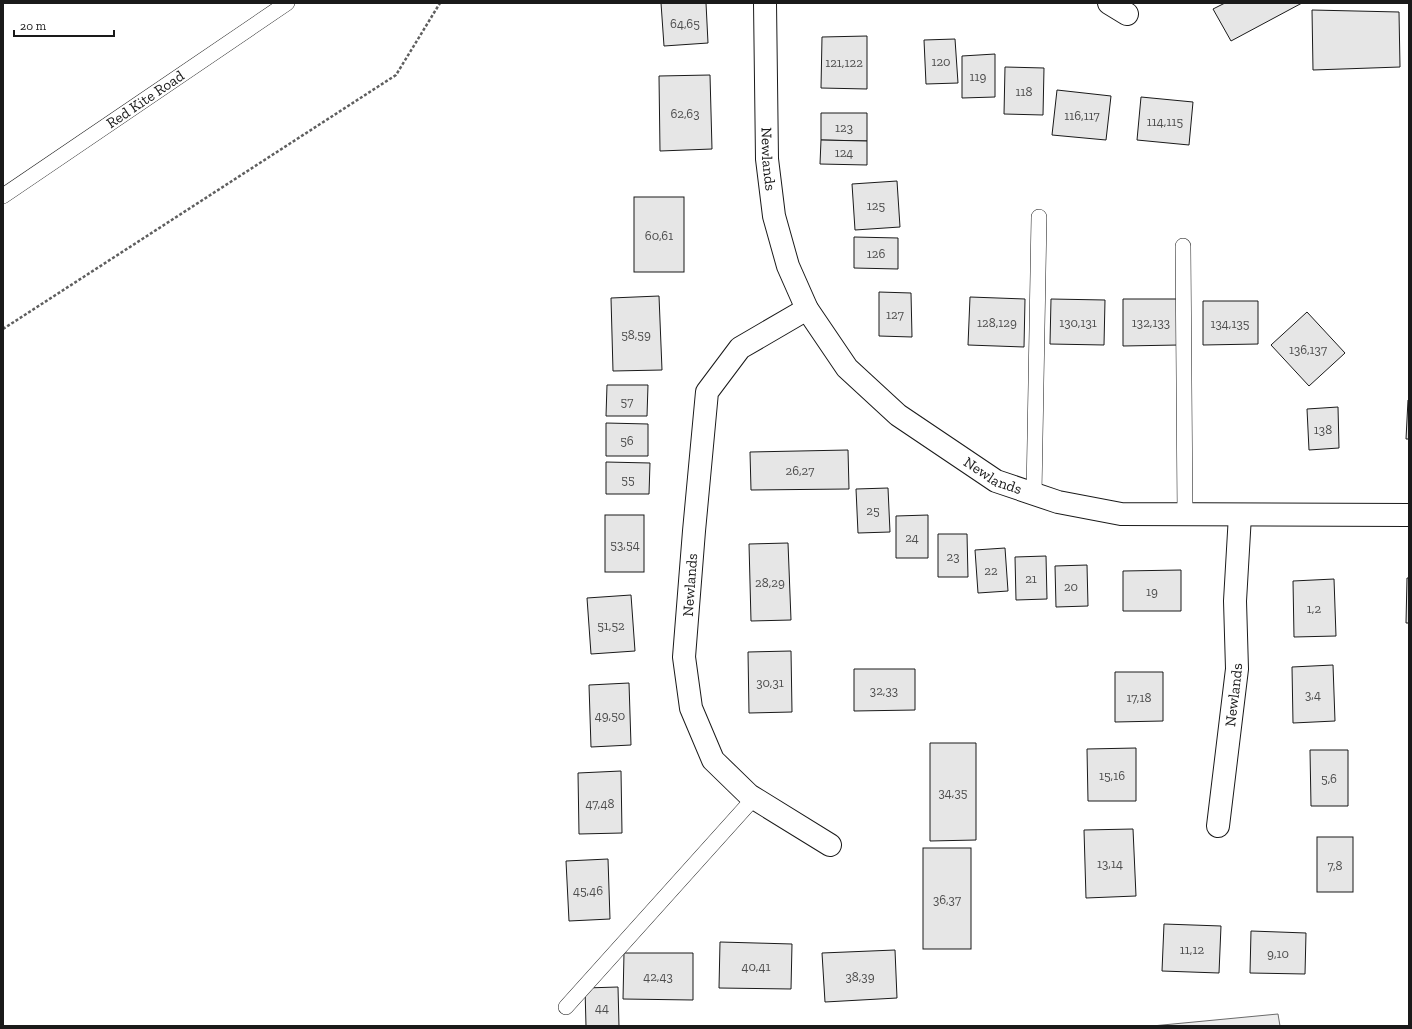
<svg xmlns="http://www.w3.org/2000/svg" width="1412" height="1029" font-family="'Zilla Slab',serif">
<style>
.built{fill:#ededed;stroke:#6a6a6a}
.building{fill:#e6e6e6;stroke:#1a1a1a}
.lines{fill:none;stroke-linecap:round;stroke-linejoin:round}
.lane-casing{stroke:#1a1a1a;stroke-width:16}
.street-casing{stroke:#1a1a1a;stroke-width:24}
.path{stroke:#5f5f5f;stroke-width:2.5;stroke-dasharray:3 2;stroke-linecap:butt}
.lane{stroke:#fff;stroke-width:15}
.street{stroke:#fff;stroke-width:22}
.labels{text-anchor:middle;stroke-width:3;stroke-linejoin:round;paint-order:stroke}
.number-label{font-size:13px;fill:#4d4d4d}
.street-label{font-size:15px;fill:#1a1a1a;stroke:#fff}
</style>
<rect width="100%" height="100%" fill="#fff"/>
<!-- built -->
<path class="built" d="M1278,1014L1280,1026H1152Z"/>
<!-- building -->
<g class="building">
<path d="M661,3H706L708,43L664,46Z"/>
<path d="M1225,3H1302L1231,41L1213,9Z"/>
<path d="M1312,10L1399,12L1400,67L1313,70Z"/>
<path d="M867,36V89L821,88L822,37Z"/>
<path d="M955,39L958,83L926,84L924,40Z"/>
<path d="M995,54V97L962,98V56Z"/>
<path d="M1005,67L1044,68L1043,115L1004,114Z"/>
<path d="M710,75L712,149L660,151L659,76Z"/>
<path d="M1057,90L1111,96L1106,140L1052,135Z"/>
<path d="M1141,97L1193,102L1189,145L1137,140Z"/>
<path d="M821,113H867V141L821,140Z"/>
<path d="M821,140L867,141V165L820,164Z"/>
<path d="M897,181L900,227L855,230L852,184Z"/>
<rect x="634" y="197" width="50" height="75"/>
<path d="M854,237L898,238V269L854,268Z"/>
<path d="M879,292L911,293L912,337L879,336Z"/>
<path d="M659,296L662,370L613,371L611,298Z"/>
<path d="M970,297L1025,299L1024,347L968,345Z"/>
<path d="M1051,299L1105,300L1104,345L1050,344Z"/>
<path d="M1123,299H1179V345L1123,346Z"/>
<path d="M1203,301H1258V344L1203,345Z"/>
<path d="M1307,312L1345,353L1309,386L1271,345Z"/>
<path d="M607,385H648L647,416H606Z"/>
<path d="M1408,400H1409V439H1406Z"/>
<path d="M1338,407L1339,448L1309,450L1307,409Z"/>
<path d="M606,423L648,424V456H606Z"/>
<path d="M848,450L849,489L751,490L750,452Z"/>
<path d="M606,462L650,463L649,494H606Z"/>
<path d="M888,488L890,532L858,533L856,489Z"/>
<rect x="605" y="515" width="39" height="57"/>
<path d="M928,515V558H896V516Z"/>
<path d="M938,534H967L968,577H938Z"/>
<path d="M788,543L791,620L751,621L749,544Z"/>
<path d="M1005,548L1008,591L978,593L975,550Z"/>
<path d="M1046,556L1047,599L1016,600L1015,557Z"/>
<path d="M1087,565L1088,606L1056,607L1055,566Z"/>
<path d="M1181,570V611H1123V571Z"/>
<path d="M1407,578H1409V623H1406Z"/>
<path d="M1334,579L1336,636L1294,637L1293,581Z"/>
<path d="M631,595L635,651L591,654L587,598Z"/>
<path d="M791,651L792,712L749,713L748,652Z"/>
<path d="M1333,665L1335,721L1293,723L1292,667Z"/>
<path d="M854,669H915V710L854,711Z"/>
<path d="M1115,672H1163V721L1115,722Z"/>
<path d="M629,683L631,745L591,747L589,685Z"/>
<path d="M930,743H976V840L930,841Z"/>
<path d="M1136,748V801H1088L1087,749Z"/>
<path d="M1310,750H1348V806H1311Z"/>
<path d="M621,771L622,833L579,834L578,773Z"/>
<path d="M1133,829L1136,896L1086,898L1084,830Z"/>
<rect x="1317" y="837" width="36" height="55"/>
<rect x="923" y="848" width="48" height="101"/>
<path d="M608,859L610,919L569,921L566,861Z"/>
<path d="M1164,924L1221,926L1219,973L1162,971Z"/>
<path d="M1251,931L1306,933L1305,974L1250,973Z"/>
<path d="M720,942L792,944L791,989L719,988Z"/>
<path d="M895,950L897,998L825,1002L822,953Z"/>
<path d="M624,953H693V1000L623,999Z"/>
<path d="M618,987L619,1026H586L585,988Z"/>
</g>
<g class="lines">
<defs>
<g id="lane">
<path id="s1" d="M3,196L287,3"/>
<path d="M1183,246L1185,515"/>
<path d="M1034,494L1039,217"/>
<path d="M566,1007L754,798"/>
</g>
<g id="street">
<path id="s2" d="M765,3L767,159L774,216L788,266L807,309L847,368L898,415L996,481L1058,502L1121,514L1409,515"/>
<path d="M1109,3L1127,14"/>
<path d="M807,309L740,348L707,392L694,531L684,657L691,708L713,760L749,795L830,845"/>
<path id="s3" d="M1218,826L1237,669L1235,601L1240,515"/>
</g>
</defs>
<!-- lane casing -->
<use href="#lane" class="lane-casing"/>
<!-- street casing -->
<use href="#street" class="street-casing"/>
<!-- path -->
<path class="path" d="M3,329L396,75L440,3"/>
<!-- lane -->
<use href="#lane" class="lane"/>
<!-- street -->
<use href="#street" class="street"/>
</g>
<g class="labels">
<!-- number labels -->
<g class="number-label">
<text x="685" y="28">64,65</text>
<text x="941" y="66">120</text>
<text x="844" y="67">121,122</text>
<text x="978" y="81">119</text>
<text x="1024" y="96">118</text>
<text x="685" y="118">62,63</text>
<text x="1082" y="120">116,117</text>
<text x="1165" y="126">114,115</text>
<text x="844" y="132">123</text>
<text x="844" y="157">124</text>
<text x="876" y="210">125</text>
<text x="659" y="240">60,61</text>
<text x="876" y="258">126</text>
<text x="895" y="319">127</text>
<text x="997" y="327">128,129</text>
<text x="1078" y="327">130,131</text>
<text x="1151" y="327">132,133</text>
<text x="1230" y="328">134,135</text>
<text x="636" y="339">58,59</text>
<text x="1308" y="354">136,137</text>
<text x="627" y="406">57</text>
<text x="1323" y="434">138</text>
<text x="627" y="445">56</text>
<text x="800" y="475">26,27</text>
<text x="628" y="484">55</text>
<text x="873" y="515">25</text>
<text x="912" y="542">24</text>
<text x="625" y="549">53,54</text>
<text x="953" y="561">23</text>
<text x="991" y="575">22</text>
<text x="1031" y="583">21</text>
<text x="770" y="587">28,29</text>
<text x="1071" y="591">20</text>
<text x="1152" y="596">19</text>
<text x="1314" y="613">1,2</text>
<text x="611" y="630">51,52</text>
<text x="770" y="687">30,31</text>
<text x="884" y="695">32,33</text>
<text x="1313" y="699">3,4</text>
<text x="1139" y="702">17,18</text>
<text x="610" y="720">49,50</text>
<text x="1112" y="780">15,16</text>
<text x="1329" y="783">5,6</text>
<text x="953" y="797">34,35</text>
<text x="600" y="808">47,48</text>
<text x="1110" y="868">13,14</text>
<text x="1335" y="870">7,8</text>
<text x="588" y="895">45,46</text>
<text x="947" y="904">36,37</text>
<text x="1192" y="954">11,12</text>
<text x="1278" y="958">9,10</text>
<text x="756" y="971">40,41</text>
<text x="658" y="981">42,43</text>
<text x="860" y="981">38,39</text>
<text x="602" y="1012">44</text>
</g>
<!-- street labels -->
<g class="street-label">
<text dy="5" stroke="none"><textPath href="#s1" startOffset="172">Red Kite Road</textPath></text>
<text dy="5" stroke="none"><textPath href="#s2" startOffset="156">Newlands</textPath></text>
<text dy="5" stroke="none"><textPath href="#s2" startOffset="566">Newlands</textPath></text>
<text transform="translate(690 585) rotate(-86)" y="5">Newlands</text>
<text dy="5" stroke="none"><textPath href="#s3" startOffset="132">Newlands</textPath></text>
</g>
</g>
<!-- border -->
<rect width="1412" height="1029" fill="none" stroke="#1a1a1a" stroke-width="8"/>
<!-- scale -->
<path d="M14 30v6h100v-6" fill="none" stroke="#1a1a1a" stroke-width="2"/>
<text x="20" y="30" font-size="12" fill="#1a1a1a" stroke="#ffffff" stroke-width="3" paint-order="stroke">20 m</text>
</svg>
